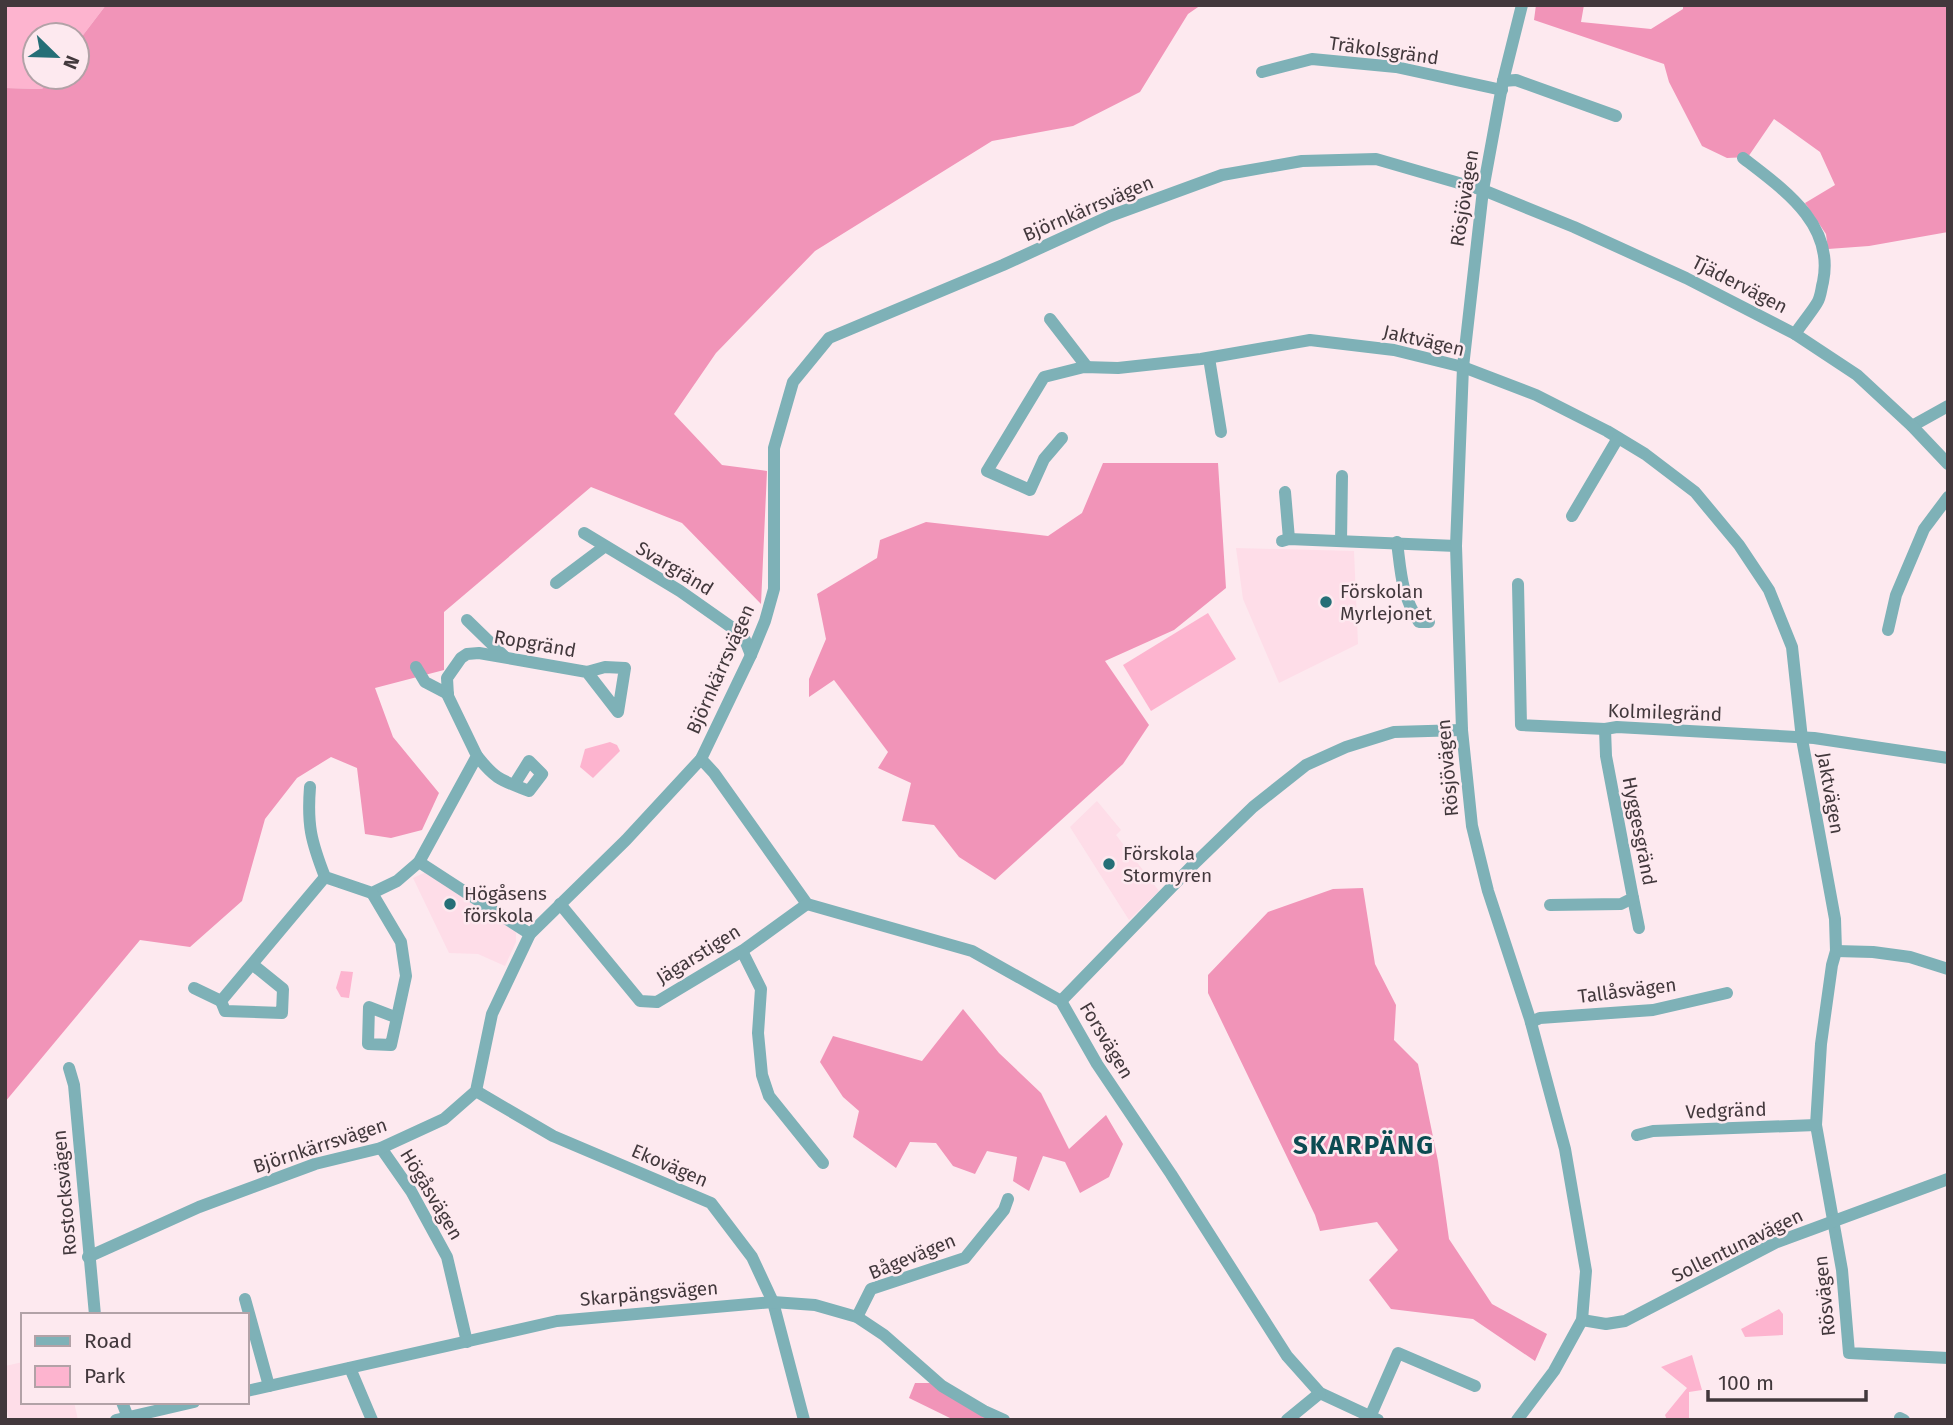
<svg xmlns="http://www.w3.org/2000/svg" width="1953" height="1425" font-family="'Fira Sans',sans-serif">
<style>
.built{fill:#fedde8}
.green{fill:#fdb4cf}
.forest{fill:#f194b8}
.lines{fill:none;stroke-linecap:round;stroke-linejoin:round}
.street{stroke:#7eb1b7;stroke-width:12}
.poi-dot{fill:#256f77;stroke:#fde9ef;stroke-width:2.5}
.labels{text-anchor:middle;stroke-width:5;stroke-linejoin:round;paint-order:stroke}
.street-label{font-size:19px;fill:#42383c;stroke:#fde9ef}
.poi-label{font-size:19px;fill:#42383c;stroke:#fde9ef;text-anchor:start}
.district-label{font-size:26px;font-weight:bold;letter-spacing:2px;fill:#0c4b52;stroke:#fde9ef}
</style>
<rect width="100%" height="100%" fill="#fde9ef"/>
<!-- built -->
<g class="built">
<path d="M1236,548L1354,551L1358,644L1279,683L1243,599Z"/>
<path d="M1097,801L1121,830L1116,835L1159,891L1129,920L1070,827Z"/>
<path d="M426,872L516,932V942L505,966L478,954L449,953L413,878Z"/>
<path d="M23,1362V1402H74L78,1420H9L5,1402V1366Z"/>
</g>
<!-- green -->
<g class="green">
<path d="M5,5H106L77,43V35H35V77H51L42,89L5,88Z"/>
<path d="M1208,613L1236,659L1151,711L1123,665Z"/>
<path d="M610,742L617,745L620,751L593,778L580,767L585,749Z"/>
<path d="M341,971L353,972L349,998L341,997L336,988Z"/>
<path d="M1779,1309L1783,1314V1335L1745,1337L1741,1329Z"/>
<path d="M1692,1355L1702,1390L1689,1392V1420H1667L1665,1415L1687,1388L1661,1367Z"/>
</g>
<!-- forest -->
<g class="forest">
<path d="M106,5H1201L1188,14L1140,92L1073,126L992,141L815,251L716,353L674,414L722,465L767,471L761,604L682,523L591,487L444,612V670L375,688L393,737L439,793L422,830L391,838L365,834L357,768L331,757L297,778L265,819L242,901L190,947L140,940L5,1102V88L42,89L51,77H77V43Z"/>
<path d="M1536,5H1584L1581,22L1651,29L1683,9V5H1948V232L1869,246L1828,249L1826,234L1805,203L1835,185L1820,152L1774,119L1748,157L1727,158L1702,146L1669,82L1664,64L1534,20Z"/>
<path d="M1103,463H1218L1226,588L1174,630L1105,661L1149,725L1123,764L995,880L959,857L934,825L902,821L911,783L878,768L888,752L834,680L809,697V679L826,639L817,594L877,558L880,540L926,522L1048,536L1082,513Z"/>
<path d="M1363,888L1375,964L1396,1005L1394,1040L1418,1064L1438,1161L1449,1239L1492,1304L1547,1334L1535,1361L1473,1319L1391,1309L1369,1280L1398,1250L1377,1222L1320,1231L1315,1215L1208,993V975L1268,912L1333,889Z"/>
<path d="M963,1009L999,1053L1041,1093L1069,1149L1106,1115L1123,1144L1109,1177L1080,1193L1065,1162L1043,1156L1029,1191L1013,1181L1017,1157L987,1151L975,1174L953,1166L936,1143L910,1142L896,1168L853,1137L859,1111L843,1097L820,1062L833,1036L922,1061Z"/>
<path d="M915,1383H931L992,1420H954L909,1398Z"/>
</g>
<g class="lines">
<!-- street -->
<g class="street">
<path d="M1262,72L1312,59L1396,67L1502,90"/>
<path d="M1503,81L1516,80L1616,116"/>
<path d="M1743,158C1783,189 1835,224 1823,282C1821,289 1821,297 1817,303C1811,313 1802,323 1795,334"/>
<path d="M1050,319L1087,367"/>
<path d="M1209,358L1221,432"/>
<path d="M1912,426L1948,406"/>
<path d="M1062,438L1044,459L1030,490L987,471L1044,377L1084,367L1118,368L1201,359L1310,340L1394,350L1463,367L1536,395L1607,431L1645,454L1695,492L1739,545L1769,590L1792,647L1802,739L1835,919L1836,951L1832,965L1821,1044L1816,1125L1842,1270L1849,1353L1948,1358"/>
<path d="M1285,492L1289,539"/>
<path d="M1572,516L1618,438"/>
<path d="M584,533L680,591L734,629L745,640L751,655"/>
<path d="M1282,541L1289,539L1456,546"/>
<path d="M1341,541L1342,476"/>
<path d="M1397,542C1401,573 1401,594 1419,622H1429"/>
<path d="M556,583L604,547"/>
<path d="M1518,584L1521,725L1605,729L1617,727L1814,738L1948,758"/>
<path d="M467,620L504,656"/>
<path d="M1888,630L1896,595L1924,529L1948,497"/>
<path d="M416,667L425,682L448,694"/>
<path d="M477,756C496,780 501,780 529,791L542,774L529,761L514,785"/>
<path d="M701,759L714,773L807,904L972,951L1061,1001L1097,1064L1171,1174L1287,1356L1320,1393L1378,1420"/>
<path d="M310,787C307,825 311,841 325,877L372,893L397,881L419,862L477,756L448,696L447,678L461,658L467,654L479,653L587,672L618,712L625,668L605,667L587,672"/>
<path d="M419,862L530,934"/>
<path d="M372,893L401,942L406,976L391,1045L368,1044L369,1007L395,1017"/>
<path d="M1633,898L1639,928"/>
<path d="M560,904L640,1001L657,1002L742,951L807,904"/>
<path d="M1550,905L1621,904L1633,898L1606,756L1605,729"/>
<path d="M742,951L761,989L758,1033L762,1075L769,1096L823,1163"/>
<path d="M1836,951L1873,952L1910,957L1948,969"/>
<path d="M252,964L283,989L282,1013L225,1011L221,1001L325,877"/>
<path d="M194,988L221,1001"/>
<path d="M1061,1001L1193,865L1253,807L1306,765L1346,747L1394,732L1462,730"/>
<path d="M1531,1022L1540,1018L1653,1010L1727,993"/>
<path d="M69,1068L74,1085L95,1315"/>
<path d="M476,1091L553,1136L711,1203L752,1257L773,1302L804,1420"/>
<path d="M1637,1135L1653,1131L1816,1125"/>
<path d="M381,1148L411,1191L447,1257L467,1342"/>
<path d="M88,1257L199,1207L315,1164L381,1148L444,1119L476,1091L492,1014L530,934L626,840L701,759L751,655L765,621L774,589V448L793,382L829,338L1003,265L1110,216L1222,175L1302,161L1376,159L1483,190L1574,227L1686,278L1795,334L1857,375L1912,426L1948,464"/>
<path d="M245,1299L269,1386"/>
<path d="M857,1317L871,1289L965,1258L1004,1210L1008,1199"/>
<path d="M1582,1320L1606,1324L1625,1321L1777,1242L1948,1179"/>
<path d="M350,1368L372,1420"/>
<path d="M247,1391L557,1321L773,1302L815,1305L857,1317L884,1335L942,1386L984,1411L1004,1420"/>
<path d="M122,1402L129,1420"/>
<path d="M1370,1417L1398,1353L1475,1386"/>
<path d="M1900,1418L1904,1420"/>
<path d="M116,1420L194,1402"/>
<path d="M1287,1420L1320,1393"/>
<path d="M1517,1420L1554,1371L1582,1320L1586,1271L1565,1149L1530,1019L1488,891L1472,826L1462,730L1456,546L1463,367L1483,190L1503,81L1522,5"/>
</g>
</g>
<!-- markers -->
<g class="poi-dot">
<circle cx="1326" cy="602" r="7"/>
<circle cx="1109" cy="864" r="7"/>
<circle cx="450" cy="904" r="7"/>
</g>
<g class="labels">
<!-- street labels -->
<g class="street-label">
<text transform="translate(1384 50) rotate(8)" y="7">Träkolsgränd</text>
<text transform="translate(1464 198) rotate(-81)" y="7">Rösjövägen</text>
<text transform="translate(1088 208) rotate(-23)" y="7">Björnkärrsvägen</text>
<text transform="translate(1740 284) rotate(27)" y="7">Tjädervägen</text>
<text transform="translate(1424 340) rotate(13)" y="7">Jaktvägen</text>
<text transform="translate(675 568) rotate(31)" y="7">Svargränd</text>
<text transform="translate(535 643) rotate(10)" y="7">Ropgränd</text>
<text transform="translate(720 669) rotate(-66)" y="7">Björnkärrsvägen</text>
<text transform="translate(1665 712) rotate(2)" y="7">Kolmilegränd</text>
<text transform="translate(1447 768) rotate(-95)" y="7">Rösjövägen</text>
<text transform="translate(1831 793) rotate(80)" y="7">Jaktvägen</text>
<text transform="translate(1640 831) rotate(79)" y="7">Hyggesgränd</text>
<text transform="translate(698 954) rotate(-32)" y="7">Jägarstigen</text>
<text transform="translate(1627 990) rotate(-7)" y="7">Tallåsvägen</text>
<text transform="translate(1107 1040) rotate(59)" y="7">Forsvägen</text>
<text transform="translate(1726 1110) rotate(-2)" y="7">Vedgränd</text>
<text transform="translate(320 1145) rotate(-18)" y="7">Björnkärrsvägen</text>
<text transform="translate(670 1165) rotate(23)" y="7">Ekovägen</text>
<text transform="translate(64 1193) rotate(-95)" y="7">Rostocksvägen</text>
<text transform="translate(432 1194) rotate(59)" y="7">Högåsvägen</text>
<text transform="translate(1737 1245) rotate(-26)" y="7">Sollentunavägen</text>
<text transform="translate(912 1256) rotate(-22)" y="7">Bågevägen</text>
<text transform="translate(649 1293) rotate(-5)" y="7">Skarpängsvägen</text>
<text transform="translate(1824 1296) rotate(-96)" y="7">Rösvägen</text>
</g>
<!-- poi labels -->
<g class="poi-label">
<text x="1340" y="598">Förskolan<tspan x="1340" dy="22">Myrlejonet</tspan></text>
<text x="1123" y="860">Förskola<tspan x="1123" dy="22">Stormyren</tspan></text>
<text x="464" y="900">Högåsens<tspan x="464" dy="22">förskola</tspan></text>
</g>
<!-- district labels -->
<g class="district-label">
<text x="1364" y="1154">SKARPÄNG</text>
</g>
</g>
<!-- border -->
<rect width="1953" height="1425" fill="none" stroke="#42383c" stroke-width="14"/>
<!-- legend -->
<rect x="21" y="1313" width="228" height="91" fill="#fde9ef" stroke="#b2a2a7" stroke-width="2"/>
<rect x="35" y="1336" width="35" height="10" fill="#7eb1b7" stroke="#b2a2a7" stroke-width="2"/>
<text x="84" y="1348" font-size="21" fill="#42383c">Road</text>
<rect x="35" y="1366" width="35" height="21" fill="#fdb4cf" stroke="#b2a2a7" stroke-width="2"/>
<text x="84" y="1383" font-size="21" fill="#42383c">Park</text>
<!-- north arrow -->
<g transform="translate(56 56) rotate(113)"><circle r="33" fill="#fde9ef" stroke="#b2a2a7" stroke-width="2"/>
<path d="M0-5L12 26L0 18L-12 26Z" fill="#256f77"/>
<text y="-10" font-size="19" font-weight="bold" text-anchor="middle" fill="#42383c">N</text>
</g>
<!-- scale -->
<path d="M1708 1390v10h158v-10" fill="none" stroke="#42383c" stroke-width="3.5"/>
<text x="1718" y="1390" font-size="21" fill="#42383c" stroke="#fde9ef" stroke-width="5" paint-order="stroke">100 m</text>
</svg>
